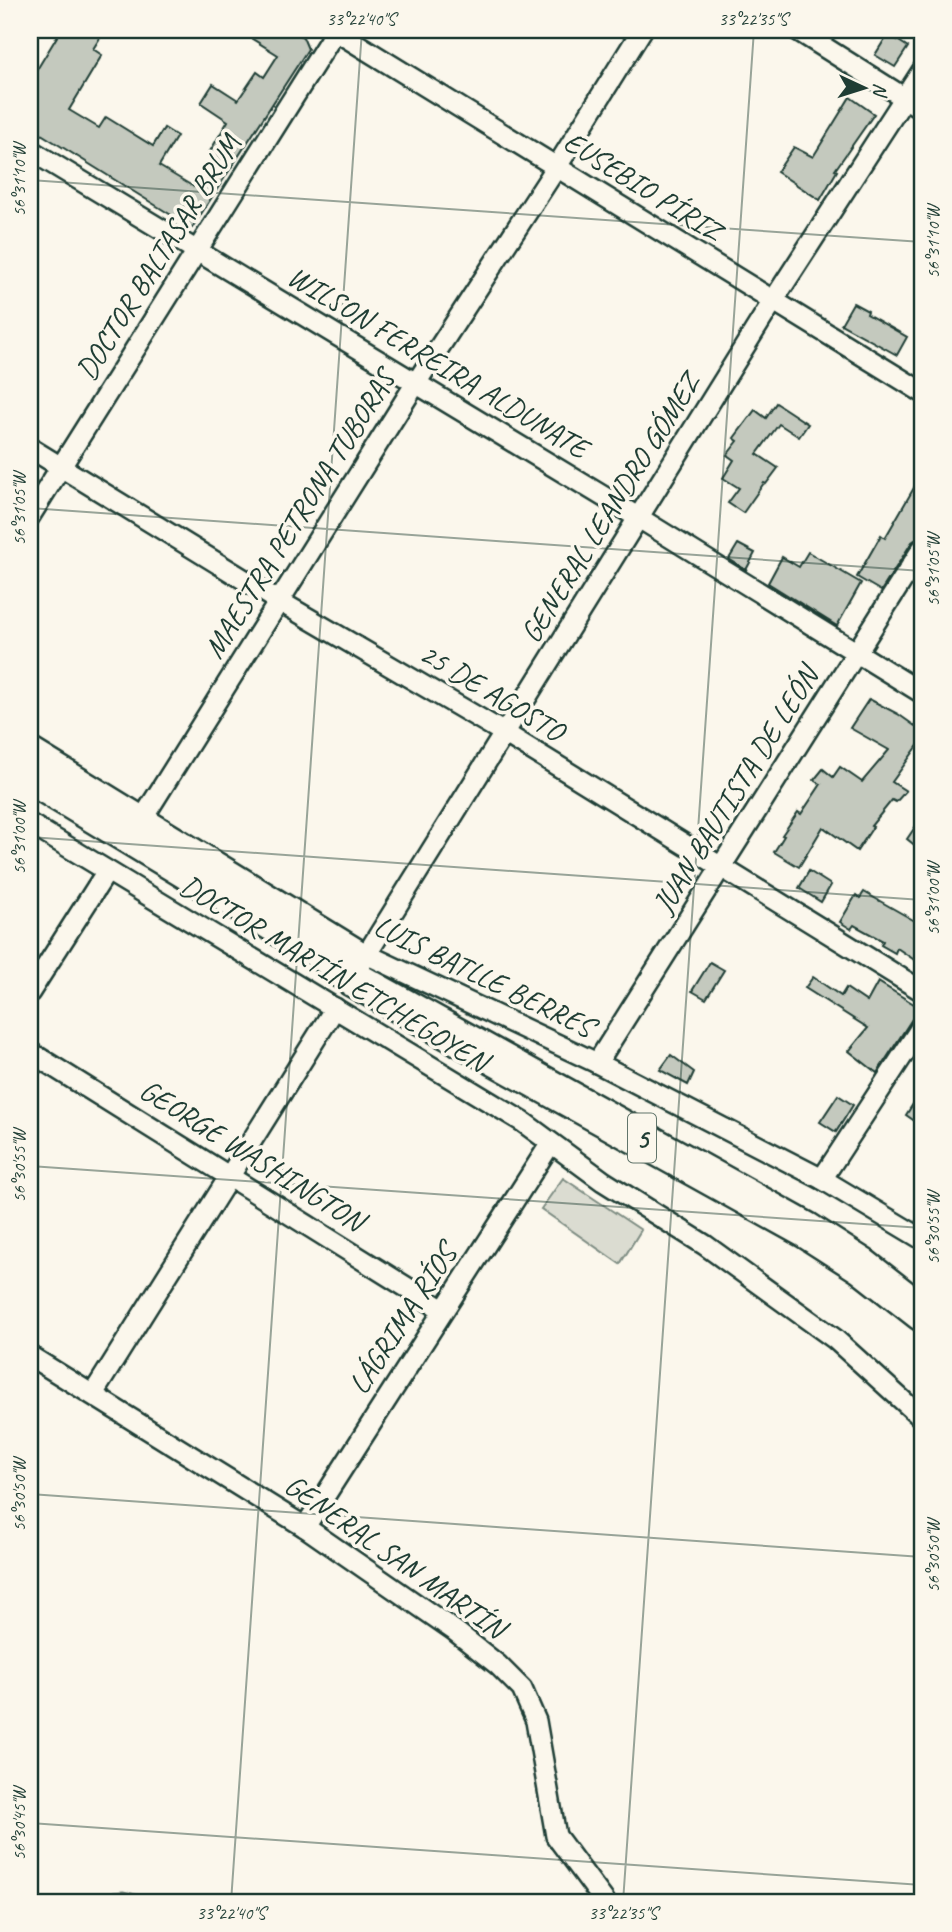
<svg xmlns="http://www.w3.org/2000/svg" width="952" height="1932" font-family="Caveat,sans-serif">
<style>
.park{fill:#dbdcd1;stroke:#7d8c82;stroke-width:2}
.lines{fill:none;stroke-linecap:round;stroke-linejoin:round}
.stream{stroke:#74847b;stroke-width:5}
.building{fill:#c4c9be;stroke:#1f3d34;stroke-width:2}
.street-casing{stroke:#1f3d34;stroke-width:24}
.highway-casing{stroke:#1f3d34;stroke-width:40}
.street{stroke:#fbf7ec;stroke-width:19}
.highway{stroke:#fbf7ec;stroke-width:35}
.ticks{fill:none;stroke:#1f3d34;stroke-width:2;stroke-opacity:0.45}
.labels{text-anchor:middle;stroke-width:7;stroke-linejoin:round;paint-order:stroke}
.shield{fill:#fbf7ec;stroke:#61756b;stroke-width:2}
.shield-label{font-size:28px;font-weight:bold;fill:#1f3d34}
.street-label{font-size:30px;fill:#1f3d34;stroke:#fbf7ec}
.neatline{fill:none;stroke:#1f3d34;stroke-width:2.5}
.ticks-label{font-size:18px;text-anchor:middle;fill:#1f3d34}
</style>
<rect width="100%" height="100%" fill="#fbf7ec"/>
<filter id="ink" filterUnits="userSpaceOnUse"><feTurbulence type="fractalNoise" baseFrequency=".0143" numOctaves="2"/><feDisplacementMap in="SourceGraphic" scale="14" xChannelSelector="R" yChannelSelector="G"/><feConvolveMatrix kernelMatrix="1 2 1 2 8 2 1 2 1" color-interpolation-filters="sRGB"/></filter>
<g filter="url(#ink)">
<!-- park -->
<path class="park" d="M563,1178L641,1230L620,1264L541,1209Z"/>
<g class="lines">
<!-- stream -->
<path class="stream" d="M33,1902L123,1893L158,1902"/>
</g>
<!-- building -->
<g class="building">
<path d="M61,30H105L93,49L102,55L69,110L99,128L106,117L153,146L164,128L177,136L159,166L194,187L213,156L209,153L228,121L201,103L213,84L238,100L257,72L264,77L278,55L238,30H290L303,37L308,49L192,228L30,127V81Z"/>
<path d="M888,34L908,47L895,67L875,55Z"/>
<path d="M850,97L874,114L835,170L837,171L820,200L777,172L794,147L813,157Z"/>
<path d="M853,303L868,311L867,314L907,337L897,355L841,324Z"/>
<path d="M776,403L808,424L799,437L779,424L757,454L778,468L766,484L764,483L743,513L728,503L739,488L723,478L734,460L727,455L738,441L734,438L755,410L766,418Z"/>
<path d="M922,474V535L912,542L881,591L857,577L881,535L885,538Z"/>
<path d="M738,544L755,553L746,570L729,559Z"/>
<path d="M808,552L861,583L837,626L768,583L782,557L799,567Z"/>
<path d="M869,699L898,714L922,731V740L892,782L906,791L896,802L892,800L871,826L873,827L857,851L823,827L799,867L774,852L784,836L782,835L798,812L801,814L821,784L814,780L823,769L833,777L840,767L862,782L889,750L850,728Z"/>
<path d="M922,817V851L907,839Z"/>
<path d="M809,871L831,885L821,902L799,888Z"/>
<path d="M864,892L922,925V951L916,961L897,948L895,953L881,945L883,941L854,925L851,929L840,922L856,895L860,898Z"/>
<path d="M710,962L724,970L706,999L692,991Z"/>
<path d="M813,977L841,996L846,988L867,1002L878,982L922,1009V1014L912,1019L877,1073L849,1051L868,1028L805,988Z"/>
<path d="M671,1055L694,1072L688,1085L660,1070Z"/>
<path d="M922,1090V1126L906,1115Z"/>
<path d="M838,1095L853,1105L836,1132L820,1122Z"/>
</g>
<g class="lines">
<defs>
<g id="street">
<path d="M334,30L922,392"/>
<path d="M797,30L922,109"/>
<path d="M30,150L639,518L922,693"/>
<path d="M30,448L279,601L506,734L922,991"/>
<path d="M30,516L336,30"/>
<path d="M30,747L366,954L597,1063L822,1179L922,1239"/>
<path d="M143,818L416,383L556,168L642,30"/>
<path d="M30,824L523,1122L603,1181L705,1245L835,1339L922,1418"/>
<path d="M352,978L773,301L922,71"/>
<path d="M30,992L107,871"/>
<path d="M30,1052L443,1310"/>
<path d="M597,1063L922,549"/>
<path d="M822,1179L922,1026"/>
<path d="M30,1356L305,1527L455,1631L498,1665L522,1689L536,1721L556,1836L605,1902"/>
<path d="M93,1394L335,1008"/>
<path d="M305,1527L551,1143"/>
</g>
<path id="highway" d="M30,776L327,956L352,978L806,1230L862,1266L922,1313"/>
</defs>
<!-- street casing -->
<use href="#street" class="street-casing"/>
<!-- highway casing -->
<use href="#highway" class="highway-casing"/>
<!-- street -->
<use href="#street" class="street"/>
<!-- highway -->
<use href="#highway" class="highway"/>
</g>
</g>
<!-- ticks -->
<path class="ticks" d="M30,180L922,242M30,508L922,571M30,837L922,900M30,1166L922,1228M30,1494L922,1557M30,1823L922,1885M231,1902L362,30M623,1902L754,30"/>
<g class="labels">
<!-- shield labels -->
<rect class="shield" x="628" y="1113.5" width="28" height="49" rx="5"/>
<g class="shield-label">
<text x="642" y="1148">5</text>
</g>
<!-- street labels -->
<g class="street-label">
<text transform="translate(643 186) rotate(32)" y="10">EUSEBIO PÍRIZ</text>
<text transform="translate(158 257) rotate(-58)" y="10">DOCTOR BALTASAR BRUM</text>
<text transform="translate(438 362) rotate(31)" y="10">WILSON FERREIRA ALDUNATE</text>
<text transform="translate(610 508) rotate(-58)" y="10">GENERAL LEANDRO GÓMEZ</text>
<text transform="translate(299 514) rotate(-58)" y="10">MAESTRA PETRONA TUBORAS</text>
<text transform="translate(492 692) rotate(31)" y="10">25 DE AGOSTO</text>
<text transform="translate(735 790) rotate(-58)" y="10">JUAN BAUTISTA DE LEÓN</text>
<text transform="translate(334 973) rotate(31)" y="10">DOCTOR MARTÍN ETCHEGOYEN</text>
<text transform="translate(484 976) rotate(26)" y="10">LUIS BATLLE BERRES</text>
<text transform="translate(252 1155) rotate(32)" y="10">GEORGE WASHINGTON</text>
<text transform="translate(402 1319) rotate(-57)" y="10">LÁGRIMA RÍOS</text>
<text transform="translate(395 1556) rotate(35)" y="10">GENERAL SAN MARTÍN</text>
</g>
</g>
<!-- margin -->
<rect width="952" height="1932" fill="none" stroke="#fbf7ec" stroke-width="77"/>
<!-- north arrow -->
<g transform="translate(864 88) rotate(94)" stroke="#fbf7ec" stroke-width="5" paint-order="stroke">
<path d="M0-5L12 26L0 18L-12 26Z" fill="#1f3d34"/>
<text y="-10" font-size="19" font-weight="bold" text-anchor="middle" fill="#1f3d34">N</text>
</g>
<rect x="38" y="38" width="876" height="1856" class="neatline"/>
<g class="ticks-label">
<text x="361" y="25">33°22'40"S</text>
<text x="753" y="25">33°22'35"S</text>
<text transform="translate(19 180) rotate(-90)" y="6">56°31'10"W</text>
<text transform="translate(933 242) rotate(-90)" y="6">56°31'10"W</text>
<text transform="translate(19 509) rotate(-90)" y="6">56°31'05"W</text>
<text transform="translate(933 570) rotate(-90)" y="6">56°31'05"W</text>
<text transform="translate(19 838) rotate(-90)" y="6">56°31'00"W</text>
<text transform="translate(933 899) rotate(-90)" y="6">56°31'00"W</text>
<text transform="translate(19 1166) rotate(-90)" y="6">56°30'55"W</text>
<text transform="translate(933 1228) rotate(-90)" y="6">56°30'55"W</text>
<text transform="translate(19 1495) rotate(-90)" y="6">56°30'50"W</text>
<text transform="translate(933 1556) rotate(-90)" y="6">56°30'50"W</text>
<text transform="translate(19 1824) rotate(-90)" y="6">56°30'45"W</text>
<text x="231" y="1919">33°22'40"S</text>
<text x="623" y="1919">33°22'35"S</text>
</g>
</svg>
